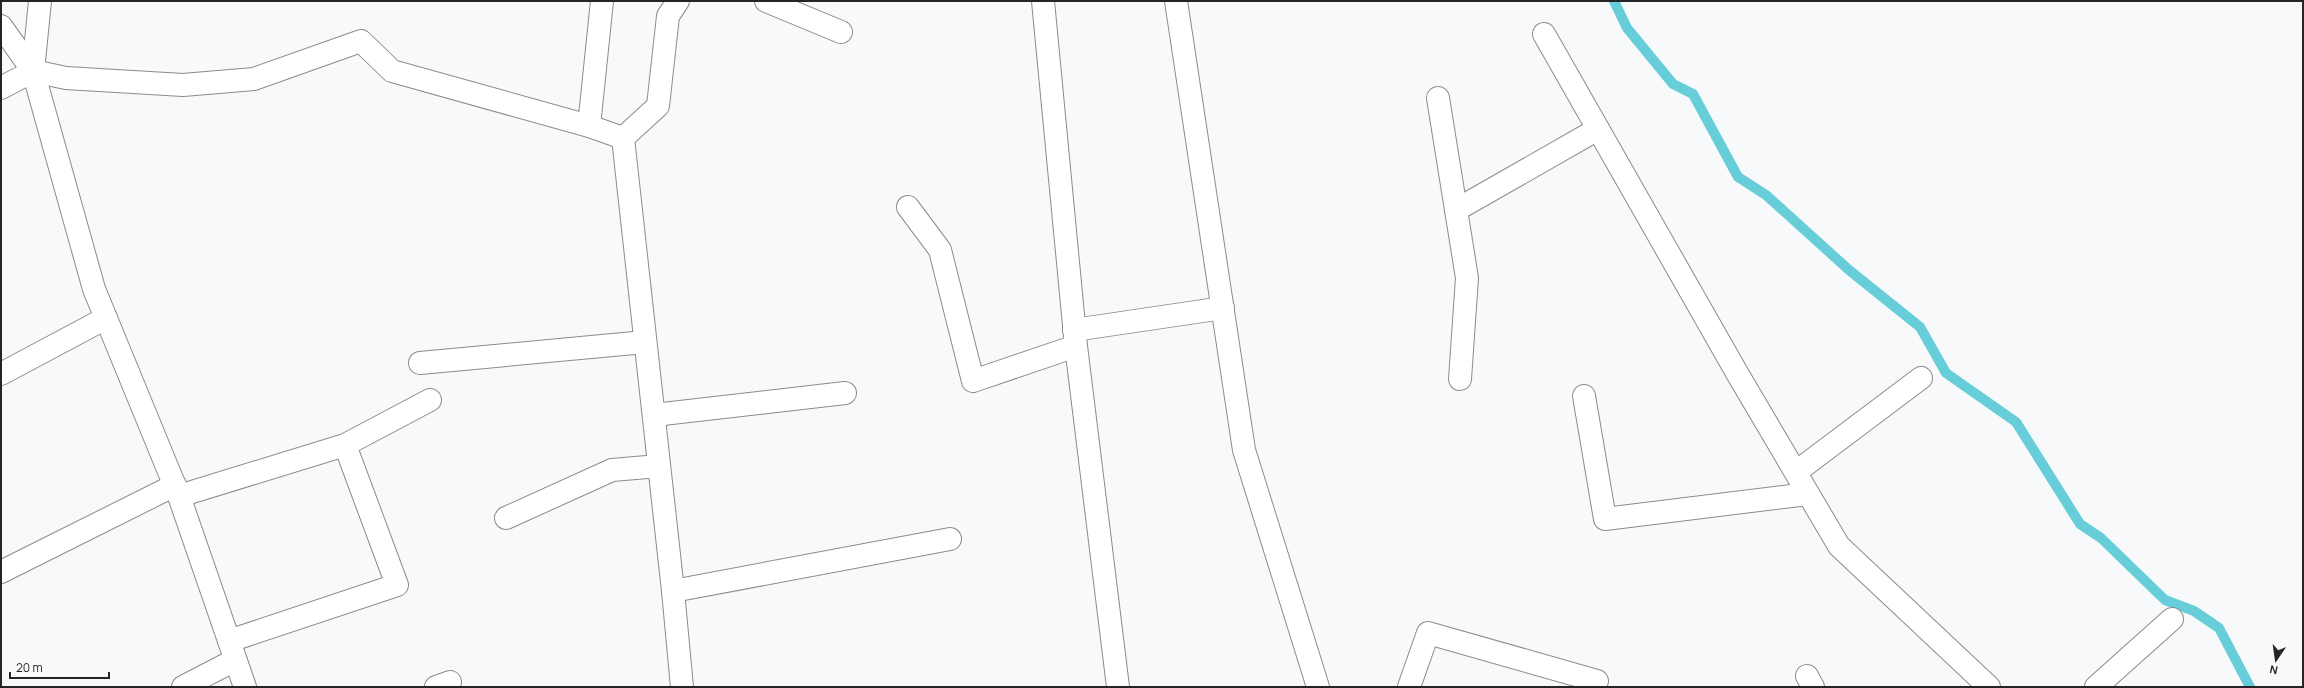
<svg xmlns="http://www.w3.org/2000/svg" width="2304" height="688" font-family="Manrope,sans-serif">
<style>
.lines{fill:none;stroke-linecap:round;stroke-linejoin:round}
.stream{stroke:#67ced9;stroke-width:10}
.minor-casing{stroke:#8a8b8d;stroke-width:24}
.minor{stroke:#fff;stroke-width:22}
</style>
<rect width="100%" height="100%" fill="#f7f9fb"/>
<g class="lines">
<!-- stream -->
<path class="stream" d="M1614,1L1627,28L1673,84L1693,94L1738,177L1766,195L1849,270L1920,327L1946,373L2016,422L2080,524L2101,538L2165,600L2194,611L2219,628L2250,687"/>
<defs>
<g id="minor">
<path d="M602,1L589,126L623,138"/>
<path d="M678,1L668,16L658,106L623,138L673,591L682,687"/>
<path d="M766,1L841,32"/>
<path d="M1043,1L1076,346L1118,687"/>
<path d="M1176,1L1244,450L1318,687"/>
<path d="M1,26L33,71L94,289L179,496L245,687"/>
<path d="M1544,34L1737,373L1839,546L1989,687"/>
<path d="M33,71L40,1"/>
<path d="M1,88L33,71L66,78L183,85L254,79L361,41L392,71L589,126"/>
<path d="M1438,98L1467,278L1460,379"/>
<path d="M908,207L940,250L973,381L1076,346"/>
<path d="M1456,210L1598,129"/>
<path d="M1074,330L1223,308"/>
<path d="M420,363L645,342"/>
<path d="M1,374L106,318"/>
<path d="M1584,396L1605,519L1808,494"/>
<path d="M654,415L845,393"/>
<path d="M1796,472L1921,378"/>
<path d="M179,496L345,445"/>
<path d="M506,518L612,470L659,466"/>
<path d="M1,572L175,485"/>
<path d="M673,591L950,539"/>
<path d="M229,641L397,585L345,445L430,400"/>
<path d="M1807,676L1813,687"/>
<path d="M183,687L235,660"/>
<path d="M436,687L450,682"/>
<path d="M1409,687L1428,633L1597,681"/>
<path d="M2096,687L2172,619"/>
</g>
</defs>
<!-- minor casing -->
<use href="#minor" class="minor-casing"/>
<!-- minor -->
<use href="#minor" class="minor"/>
</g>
<!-- border -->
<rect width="2304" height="688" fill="none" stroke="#242526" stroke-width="4"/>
<!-- north arrow -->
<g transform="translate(2276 660) rotate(193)" stroke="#f7f9fb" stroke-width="3" paint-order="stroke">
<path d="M0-3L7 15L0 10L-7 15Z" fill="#242526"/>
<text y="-6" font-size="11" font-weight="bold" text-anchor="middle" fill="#242526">N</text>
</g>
<!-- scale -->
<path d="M10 672v6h99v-6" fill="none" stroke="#242526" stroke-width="2"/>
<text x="16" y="672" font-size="12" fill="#242526" stroke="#f7f9fb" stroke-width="3" paint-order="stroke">20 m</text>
</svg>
